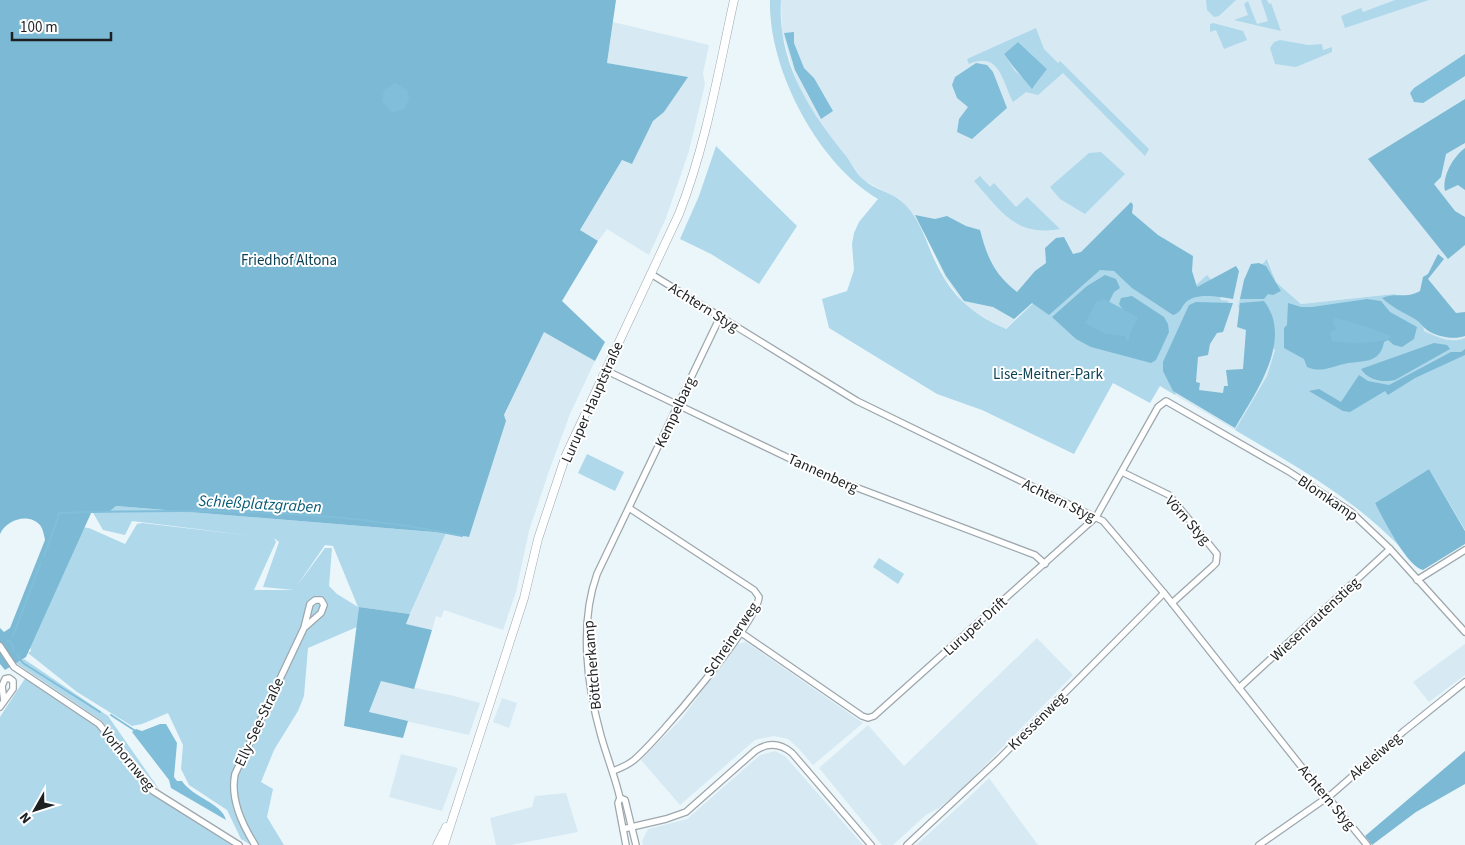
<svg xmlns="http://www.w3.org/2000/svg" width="1465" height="845" font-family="'Source Sans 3',sans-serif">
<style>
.built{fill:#d7eaf3}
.green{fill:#afd8eb;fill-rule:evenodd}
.forest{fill:#7cb9d4}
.water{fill:#81bed9}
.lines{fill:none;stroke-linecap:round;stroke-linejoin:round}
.stream{stroke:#81bed9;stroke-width:2}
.minor-casing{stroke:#9da7ac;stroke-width:8}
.secondary-casing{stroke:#9da7ac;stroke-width:9}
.minor{stroke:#fff;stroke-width:5.5}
.secondary{stroke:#fff;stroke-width:8}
.labels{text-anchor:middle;stroke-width:4;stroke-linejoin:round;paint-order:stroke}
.park-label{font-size:15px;fill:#0b4154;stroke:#fff}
.street-label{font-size:15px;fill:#1c2022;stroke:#fff}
.water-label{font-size:16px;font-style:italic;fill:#065a75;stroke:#fff}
</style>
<rect width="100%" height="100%" fill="#ebf6fb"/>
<!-- built -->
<g class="built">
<path d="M781,0H1465V338L1458,341L1439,339L1424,331L1402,298L1394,294L1301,304L1276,282L1268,259L1251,321L1275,349L1267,376L1235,430L1175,395L1229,301H1221V297L1195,285L1036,300L1005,329L997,325L967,308L945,278L925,234L900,199L863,180L823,128L801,92L793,70L782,32Z"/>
<path d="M613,22L709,45L703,73L705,84L689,151L666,218L649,255L607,229L598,241L580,230L622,160L632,164L653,121L664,112L687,77L607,63Z"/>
<path d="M544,331L595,361L570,414L548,474L529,531L516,592L503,630L444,610L441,618L436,616L432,630L406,624L446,533L469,537L506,421L504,416Z"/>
<path d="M1037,638L1073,675L964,787L939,808L926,815L893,845H882L819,768L868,725L904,766Z"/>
<path d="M746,642L863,723L813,765L798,748L788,739L774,736L755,740L680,805L641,760L682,718L737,644Z"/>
<path d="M1465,644V675L1429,702L1413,682Z"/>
<path d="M381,681L450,695L480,703L469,735L369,713Z"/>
<path d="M502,698L517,703L509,728L493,722Z"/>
<path d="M775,751L785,756L863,845H643L642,841L648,829L687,819L760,755Z"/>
<path d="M401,754L458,768L442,811L389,797Z"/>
<path d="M989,778L1038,845H916L965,801Z"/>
<path d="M566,793L578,832L511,845H496L490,818L532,807L535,796Z"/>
</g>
<!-- green -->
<g class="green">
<path d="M770,0H781C777,61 809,111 846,156C851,163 857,175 864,180C874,189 892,193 900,200C916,213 924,234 931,252C948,292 967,312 1006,329L1074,264L1196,285L1207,275L1219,288L1221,300L1229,301L1175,395L1160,386L1150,403L1113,383L1074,454L982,410L937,394L829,328L822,299L847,291L854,270L852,244L854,233L859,222L878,199C818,164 768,69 770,0Z"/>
<path d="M1206,0H1236L1219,16L1214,17L1207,10Z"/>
<path d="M1261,0H1267L1269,4L1271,3L1281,31L1234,20L1248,15L1244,4L1248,1L1257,24L1268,21Z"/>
<path d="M1395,0H1429L1345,28L1341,16L1361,8L1363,12Z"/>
<path d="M1213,23L1243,31L1247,40L1224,49L1216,30L1210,32V24Z"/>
<path d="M1036,28L1044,49L1058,63L1060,61L1149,149L1145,156L1063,73L1038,95L1026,92L1013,102C1002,81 1000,51 969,64L967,59ZM1018,42L1047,69L1034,87L1015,71L1004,54Z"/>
<path d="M1280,40L1308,45L1322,44L1323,50L1332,47V52L1296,67L1275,64L1270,48L1274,42Z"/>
<path d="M716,146L797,226L759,284L711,254L680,239L699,196Z"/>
<path d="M1101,152L1125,174L1085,214L1060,199L1050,187L1089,153Z"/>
<path d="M980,176L990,187L994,183L1016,207L1027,197L1060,229C1015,237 1001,211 974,181Z"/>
<path d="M1267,259L1276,282L1301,304L1394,294C1407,299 1423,317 1424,331C1437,337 1451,344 1465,338V530L1429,469L1375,503L1404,551C1355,499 1296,466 1235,430L1267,376L1275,350L1238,307L1243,286Z"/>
<path d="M587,454L624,472L615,491L578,473Z"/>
<path d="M116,506L446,533L410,614L359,607L357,627L308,648L304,696L298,711L274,750L261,782L273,789L267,817L284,845H251L241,839L227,810L189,785L181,769L183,745L168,713L142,724L132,726L77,692L28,653L31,651L30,647L79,527L89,528L125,544L137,524L142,523L263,537L132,521L125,535L103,530L92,511L109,512ZM274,538L279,542L263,587L294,590H254L276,542ZM325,545L333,546L358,607L337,594L329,586L332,548H325L296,587Z"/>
<path d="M879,558L904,574L898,584L873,567Z"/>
<path d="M24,659L108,716L161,792L102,721L16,663Z"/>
<path d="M26,677L99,725L144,785L157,797L234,845H0V717Z"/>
</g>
<!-- forest -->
<g class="forest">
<path d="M0,0H616L607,63L688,77L664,112L653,121L632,164L622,160L580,230L598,241L562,301L605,342L595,361L544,332L504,415L506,421L469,537L446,533L116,506L109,512L92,511L26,657L5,670L0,664V628L4,632L10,628L45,540C44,535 43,529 40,525C28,512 6,520 0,534Z"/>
<path d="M1465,99V143L1446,154L1441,177L1434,184L1455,211L1465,217V245L1448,259L1368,159Z"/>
<path d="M1465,148V190L1458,185L1445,191C1442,176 1453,157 1465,148Z"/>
<path d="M1131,202L1133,205L1132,213L1158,235L1193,256L1192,271L1197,287L1236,266L1239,271L1233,299C1220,297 1197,292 1186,302C1181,307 1181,313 1173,315L1132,288L1114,271L1100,270L1049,315L1032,303L1014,319L993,307L964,301L946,276L915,215L935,219L947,216L966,226L980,230C987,257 994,274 1017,292L1035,271L1046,263L1045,248L1056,238L1064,237L1073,254L1081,252Z"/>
<path d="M1438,254L1444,259L1428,279L1456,313L1465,312V336C1454,340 1437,337 1427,330C1423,327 1420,322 1415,319C1403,312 1393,308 1382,298C1395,292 1407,299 1420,291L1423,277L1428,274Z"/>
<path d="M1259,263L1266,266L1281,291L1273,295L1268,294L1264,299H1240L1244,280L1251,264Z"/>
<path d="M1105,275L1116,279L1120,288L1114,292L1107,306L1123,310L1119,304L1121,298L1132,296L1164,317L1168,324L1169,332L1156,360L1151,363L1091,347L1076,339L1052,317L1087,286Z"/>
<path d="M1367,299L1381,301L1390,312L1417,327L1414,339L1402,347L1394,345L1388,340L1384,342C1380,365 1361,360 1344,364C1331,367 1321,373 1307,367L1304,359L1284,348V328L1287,325L1288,303L1301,307H1312Z"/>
<path d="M1264,301C1294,340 1255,393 1235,428L1173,391L1163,371V362L1189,305L1196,302L1233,303L1223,332L1217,333L1210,344L1208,355L1198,357L1196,382L1200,383L1199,390L1223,393L1224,386H1228L1226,370L1243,369L1246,330L1237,327L1240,303Z"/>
<path d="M1434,343L1447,345L1450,349L1395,380C1383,383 1368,380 1361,369Z"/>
<path d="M1465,349V355L1415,378L1388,395L1385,391L1350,412L1343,411L1309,391L1319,389L1341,402L1359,375L1368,381L1389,385L1451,352H1461Z"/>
<path d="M1429,469L1465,531V544L1423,570C1407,567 1383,518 1375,503Z"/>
<path d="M359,607L410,614L406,624L432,630L414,689L381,681L369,712L408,721L403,738L344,726Z"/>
<path d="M1465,751V784L1416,812L1372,845L1365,836Z"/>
</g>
<!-- water -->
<g class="water">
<path d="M794,32V43L804,68L814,78L833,111L821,119L795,70L784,33Z"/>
<path d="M1018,42L1047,69L1032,89C1023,78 1013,67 1004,54Z"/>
<path d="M1465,54V76L1423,103L1414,102L1410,93L1414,88Z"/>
<path d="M976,63L987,65L993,72L1007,108L972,139L957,132L959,119L968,107L957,98L952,85L955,77Z"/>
<path d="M395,83L407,90L409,98L405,109L392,113L382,101L384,90Z"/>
<path d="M1104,299L1138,317L1129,336V340L1126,341L1125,336L1105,334L1085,323L1096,302Z"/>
<path d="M1334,318C1339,318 1387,332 1391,337C1383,344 1343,344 1332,341L1330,333L1337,329L1333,323Z"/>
<path d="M160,724H166L177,743L174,777L177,781H182C192,797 222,803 226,820L171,788L169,780L132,732L136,729L142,731Z"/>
</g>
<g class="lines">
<!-- stream -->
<g class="stream">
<path d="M58,515L59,513C193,509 330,508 462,536"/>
<path d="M44,556L58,518"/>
<path d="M13,636L41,562"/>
<path d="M7,641L11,642L14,651"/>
<path d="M17,655L23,663L100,712"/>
<path d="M111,715L137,732"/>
</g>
<defs>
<g id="minor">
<path d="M651,274L857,401L1103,521L1164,593L1323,794L1331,801L1367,845"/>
<path d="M605,370L826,476L1035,555L1045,564"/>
<path d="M1122,472L1169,495L1217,554L1216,563L1212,567L1172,603"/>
<path d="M1417,580L1465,550"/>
<path d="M740,632L862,716L868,718L874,716L1096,517L1158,407L1166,401L1288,471L1350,511L1390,549L1465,632"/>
<path d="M0,646L14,667L99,724L153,791L239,845"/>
<path d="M1239,688L1390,549"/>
<path d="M0,707L13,689V681L9,678L5,679L2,686L4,701"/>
<path d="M613,771C621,768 628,765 634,760C657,741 757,623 759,597L754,590L629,508"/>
<path d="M620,798L625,800L636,845"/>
<path d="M623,829L666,819L686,812L755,751C768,742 780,743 792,753L871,845"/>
<path d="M255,845C242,824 230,799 235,774L304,628L310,604L315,600H321L324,605L321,613L304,628"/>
<path d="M626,845L618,803L620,798C615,777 607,757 601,736C587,686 579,624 597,574L720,317"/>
<path d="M907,845L999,759L1164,593"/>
<path d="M1259,845L1332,794L1404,731L1465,682"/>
</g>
<g id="secondary">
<path d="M437,845L446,827"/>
<path d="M444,845L524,598L538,539L566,455L679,214C706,145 718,73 734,0"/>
</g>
</defs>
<!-- minor casing -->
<use href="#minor" class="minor-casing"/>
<!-- secondary casing -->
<use href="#secondary" class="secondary-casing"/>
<!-- minor -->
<use href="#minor" class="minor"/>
<!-- secondary -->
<use href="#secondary" class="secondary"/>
</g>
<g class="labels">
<!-- park labels -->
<g class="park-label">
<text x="289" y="265">Friedhof Altona</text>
<text x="1048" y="379">Lise-Meitner-Park</text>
</g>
<!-- street labels -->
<g class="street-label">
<text transform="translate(704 307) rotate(32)" y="5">Achtern Styg</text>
<text transform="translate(592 402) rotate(-66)" y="5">Luruper Hauptstraße</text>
<text transform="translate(675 412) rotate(-65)" y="5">Kempelbarg</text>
<text transform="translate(823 473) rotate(24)" y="5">Tannenberg</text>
<text transform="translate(1328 498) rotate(34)" y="5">Blomkamp</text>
<text transform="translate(1059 500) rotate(26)" y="5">Achtern Styg</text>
<text transform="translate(1188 520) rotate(48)" y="5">Vörn Styg</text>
<text transform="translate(1315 619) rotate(-43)" y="5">Wiesenrautenstieg</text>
<text transform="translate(975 626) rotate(-42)" y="5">Luruper Drift</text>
<text transform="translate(731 639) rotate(-56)" y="5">Schreinerweg</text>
<text transform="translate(592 665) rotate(-95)" y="5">Böttcherkamp</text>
<text transform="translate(1037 721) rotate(-45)" y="5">Kressenweg</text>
<text transform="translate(259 722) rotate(-65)" y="5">Elly-See-Straße</text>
<text transform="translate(1375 756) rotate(-41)" y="5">Akeleiweg</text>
<text transform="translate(128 759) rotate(51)" y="5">Vorhornweg</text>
<text transform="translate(1327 797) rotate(50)" y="5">Achtern Styg</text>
</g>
<!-- water labels -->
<g class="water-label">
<text transform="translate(260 503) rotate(3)" y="6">Schießplatzgraben</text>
</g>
</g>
<!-- north arrow -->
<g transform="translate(35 810) rotate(231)" stroke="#ffffff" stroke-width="4" paint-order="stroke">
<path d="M0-4L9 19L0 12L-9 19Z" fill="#1c2022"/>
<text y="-8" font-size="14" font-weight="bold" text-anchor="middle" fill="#1c2022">N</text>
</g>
<!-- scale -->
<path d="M12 32v8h99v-8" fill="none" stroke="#1c2022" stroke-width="2.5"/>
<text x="20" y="32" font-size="15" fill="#1c2022" stroke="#ffffff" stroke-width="4" paint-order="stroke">100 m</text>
</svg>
